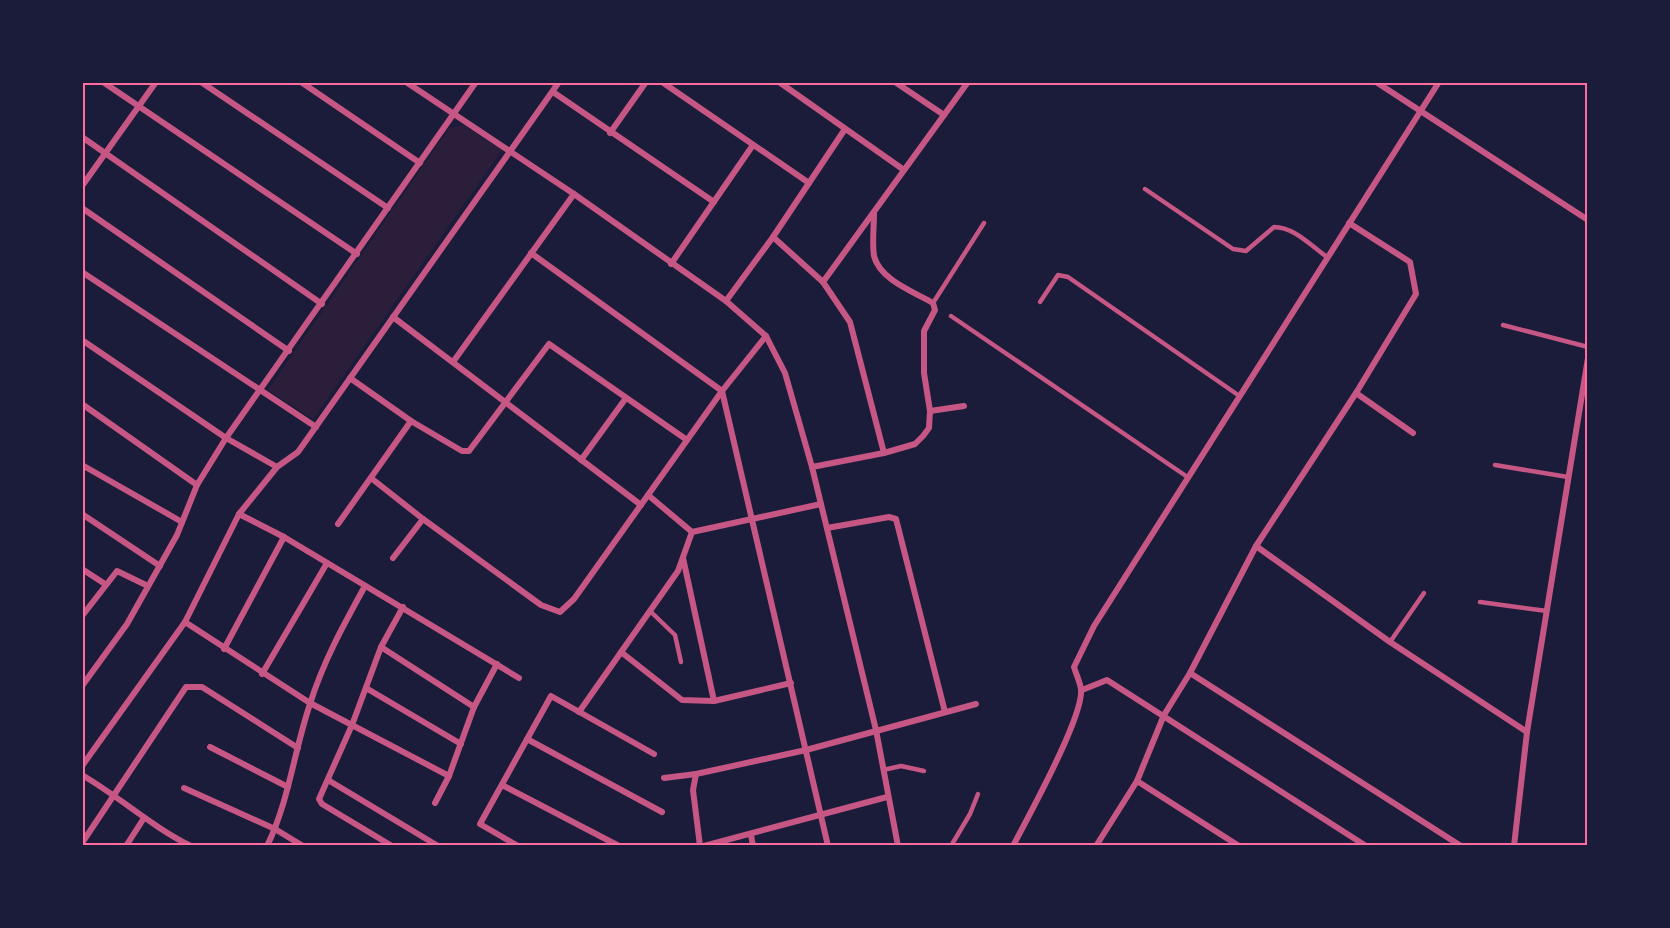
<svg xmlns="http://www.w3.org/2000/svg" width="1670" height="928" font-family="'Asap Condensed',sans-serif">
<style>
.green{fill:#2a1e3b}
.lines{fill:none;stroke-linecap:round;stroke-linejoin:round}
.service{stroke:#c65784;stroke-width:4.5}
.minor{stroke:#c65784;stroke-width:6}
.neatline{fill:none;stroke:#ff6b9d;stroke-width:2}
</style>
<rect width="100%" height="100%" fill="#1b1b3a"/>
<!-- green -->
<path class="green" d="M463,125L502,150L313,419L268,390L449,128Z"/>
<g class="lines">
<!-- service -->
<g class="service">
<path d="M1145,189L1233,249L1246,251L1274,227C1294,227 1311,246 1327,257"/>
<path d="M1040,302L1058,275L1068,277L1238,395"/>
<path d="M933,303L984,223"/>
<path d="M951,316L1186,476"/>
<path d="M1503,325L1588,347"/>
<path d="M1495,465L1568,477"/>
<path d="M1480,602L1547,611"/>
<path d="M650,611L675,635L681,662"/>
<path d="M1390,642L1424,593"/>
<path d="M883,770L901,766L924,771"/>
<path d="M951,846L970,814L978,794"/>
</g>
<!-- minor -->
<g class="minor">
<path d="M103,82L357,254"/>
<path d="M201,82L388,208"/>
<path d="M301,82L420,163"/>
<path d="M406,82L574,194L726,301L766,336L785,373L812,467L876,730L898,846"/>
<path d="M662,82L809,183"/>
<path d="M779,82L904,170"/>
<path d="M895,82L944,115"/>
<path d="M1376,82L1588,220"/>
<path d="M553,92L714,202"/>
<path d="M610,133L646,82"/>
<path d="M82,137L322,304"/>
<path d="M82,186L156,82"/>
<path d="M82,208L289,351"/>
<path d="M773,237L823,282L850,322L884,453"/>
<path d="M531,253L722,391L828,846"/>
<path d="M671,264L753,145"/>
<path d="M82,272L316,427"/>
<path d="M823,282L968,82"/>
<path d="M726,301L773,237L845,129"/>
<path d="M393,317L641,505"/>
<path d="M82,340L226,438L277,467"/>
<path d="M453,362L574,194"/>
<path d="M350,378L411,421L462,451H469L549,344L687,440"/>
<path d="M1356,393L1413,433"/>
<path d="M82,404L197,485"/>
<path d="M930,411L964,406"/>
<path d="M581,460L626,398"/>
<path d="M82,465L182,522"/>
<path d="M812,467L884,453L915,444L923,436L929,428L930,411L924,373V331L935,310L933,303C914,292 880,280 874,256C872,243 874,227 874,213"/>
<path d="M371,478L423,519L541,605L560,612L574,599L722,391L766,336"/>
<path d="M648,495L692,532"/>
<path d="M82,514L160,566"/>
<path d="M239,514L284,537L519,678"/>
<path d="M338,524L411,421"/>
<path d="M827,528L889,517L896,519L945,712"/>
<path d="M1256,546L1390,642L1527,732"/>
<path d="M393,558L423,519"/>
<path d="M683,558L714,701"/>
<path d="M82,569L105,584"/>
<path d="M82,616L117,571L148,586"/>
<path d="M185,622L310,703L449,776"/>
<path d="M381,647L474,707"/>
<path d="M224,649L284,537"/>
<path d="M621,652L682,700L714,701L791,683"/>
<path d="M1190,673L1461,846"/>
<path d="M262,674L327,563"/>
<path d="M82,686L127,624L177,535L197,485L226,438L476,82"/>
<path d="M366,688L461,744"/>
<path d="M1082,690L1107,680L1366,846"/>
<path d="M579,712L678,571L692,532L821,504"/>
<path d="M527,739L662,812"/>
<path d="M210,747L288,787"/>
<path d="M82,766L185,622L239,514L277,467L298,452L559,82"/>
<path d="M82,775C120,797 152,827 191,846"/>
<path d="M664,778L696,774"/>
<path d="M328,780L438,846"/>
<path d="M1137,781L1239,846"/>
<path d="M502,785L619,846"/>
<path d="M184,788L275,829L303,846"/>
<path d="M435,803L449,776L474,707L497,664"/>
<path d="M751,835L753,846"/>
<path d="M82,843L186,687H202L298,748"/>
<path d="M126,846L144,818"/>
<path d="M267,846C289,801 294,751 310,704C323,662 344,624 365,586"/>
<path d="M392,846L322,804L319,799L352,725L381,647L403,607"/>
<path d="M518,846L480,824L551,696L654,754"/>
<path d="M700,846L693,790L696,774L806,750L976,704"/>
<path d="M704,846L887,797"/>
<path d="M1013,846C1028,817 1084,716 1081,689C1080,682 1076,674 1074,667L1094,626L1439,82"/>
<path d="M1096,846L1137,781L1164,715L1190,673L1256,546L1356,393L1416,294L1410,262L1349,223"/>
<path d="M1514,846L1527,732L1588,358"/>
</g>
</g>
<!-- border -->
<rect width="1670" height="928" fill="none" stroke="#1b1b3a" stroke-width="168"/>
<rect x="84" y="84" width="1502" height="760" class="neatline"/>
</svg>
